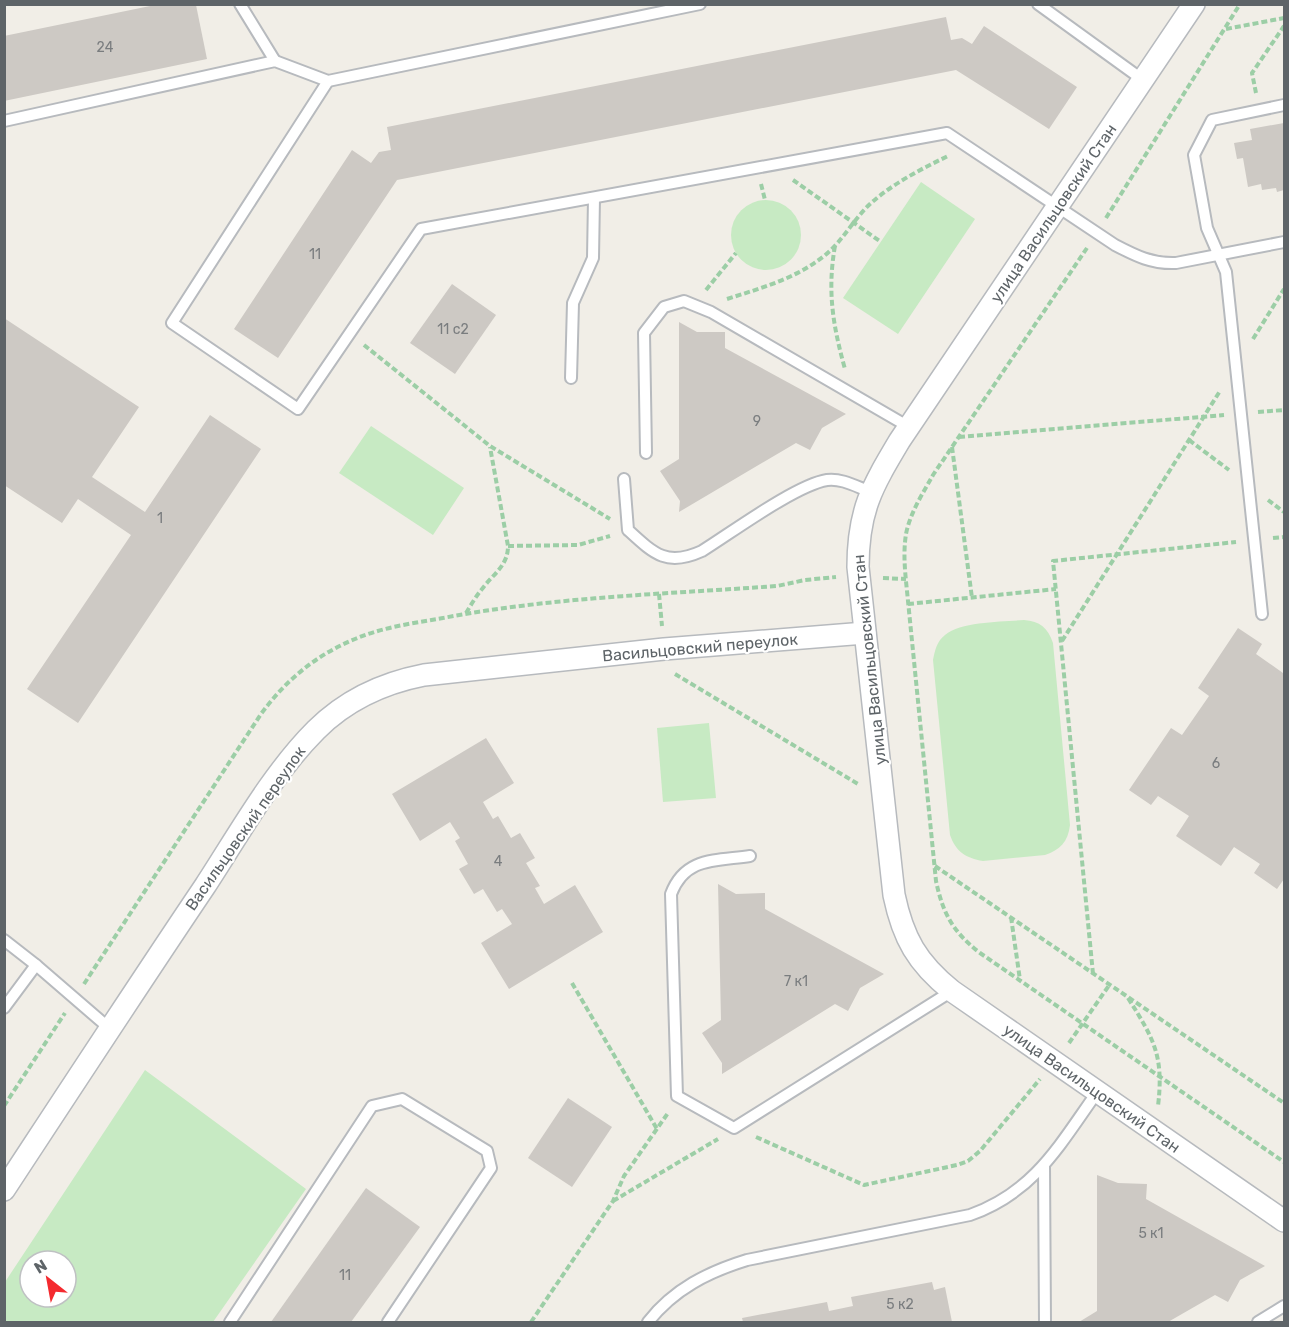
<svg xmlns="http://www.w3.org/2000/svg" width="1289" height="1327" font-family="Rubik,sans-serif">
<style>
.green{fill:#c7eac3;fill-rule:evenodd}
.building{fill:#cdc9c4}
.lines{fill:none;stroke-linecap:round;stroke-linejoin:round}
.lane-casing{stroke:#b7babe;stroke-width:14}
.street-casing{stroke:#b7babe;stroke-width:24}
.path{stroke:#9ccea6;stroke-width:4;stroke-dasharray:6 3;stroke-linecap:butt}
.lane{stroke:#fff;stroke-width:10}
.street{stroke:#fff;stroke-width:21}
.labels{text-anchor:middle;stroke-width:4.5;stroke-linejoin:round;paint-order:stroke}
.number-label{font-size:14px;fill:#7a7d7f}
.street-label{font-size:16px;fill:#5e6468;stroke:#fff}
</style>
<rect width="100%" height="100%" fill="#f1eee7"/>
<!-- green -->
<g class="green">
<path d="M921,182L975,219L898,334L843,298Z"/>
<circle cx="766" cy="235" r="35"/>
<path d="M371,426L464,488L433,535L339,473Z"/>
<path d="M1024,620C1040,621 1048,628 1053,643L1070,825C1068,842 1060,850 1045,855L983,861C966,858 956,852 950,835L933,660C935,650 937,641 945,635C962,621 1003,622 1024,620Z"/>
<path d="M709,723L716,798L663,802L657,728Z"/>
<path d="M145,1070L306,1189L213,1322H5V1282ZM30,1261H66V1297H30Z"/>
</g>
<!-- building -->
<g class="building">
<path d="M155,5H196L207,59L4,101V36Z"/>
<path d="M946,17L951,40L962,38L972,44L984,26L1077,87L1049,129L956,70L397,180L278,358L234,329L352,150L371,163L379,152L391,150L387,127Z"/>
<path d="M1284,123V190L1277,192L1276,188L1262,190L1261,184L1248,187L1243,158L1237,159L1234,143L1252,140L1250,129Z"/>
<path d="M452,284L496,315L455,374L410,343Z"/>
<path d="M4,318L139,407L92,477L145,512L210,415L261,449L78,723L27,689L131,535L78,499L62,523L4,485Z"/>
<path d="M679,322L697,332H725V348L846,414L822,428L810,450L796,443L679,512L680,501L660,471L679,459Z"/>
<path d="M1238,628L1262,644L1256,654L1283,673L1284,670V879L1277,889L1254,873L1260,864L1234,847L1221,866L1176,836L1189,816L1158,796L1151,805L1129,790L1171,728L1182,735L1209,696L1198,688Z"/>
<path d="M486,738L514,783L483,802L493,819L498,816L511,838L520,833L535,858L526,863L540,886L535,888L544,904L575,885L603,932L509,989L481,943L512,924L502,909L497,912L483,889L474,894L459,869L468,864L455,841L460,838L450,822L420,841L392,794Z"/>
<path d="M718,884L736,894L765,893V909L884,974L860,988L848,1011L835,1004L722,1074V1063L702,1033L721,1020Z"/>
<path d="M568,1098L612,1127L572,1187L528,1158Z"/>
<path d="M1097,1175L1118,1183L1147,1184L1146,1199L1265,1266L1240,1280L1228,1302L1215,1295L1168,1322H1079L1097,1311Z"/>
<path d="M366,1188L420,1227L351,1322H271Z"/>
<path d="M932,1282L934,1290L945,1287L952,1322H743L742,1318L827,1302L829,1311L853,1306L851,1297Z"/>
</g>
<g class="lines">
<defs>
<g id="lane">
<path d="M240,4L275,61"/>
<path d="M1038,4L1143,80"/>
<path d="M328,81L172,323L298,409L421,229L947,133L1115,245C1136,256 1152,264 1176,263L1284,242"/>
<path d="M4,121L275,61L328,81L700,4"/>
<path d="M571,378L573,303L593,258L594,198"/>
<path d="M646,453L644,333L664,307L684,301L711,312L909,427"/>
<path d="M624,479L628,530C654,554 667,567 702,551C731,533 796,485 827,480C842,478 857,487 871,492"/>
<path d="M1262,614L1226,272L1207,228L1194,155L1212,120L1284,105"/>
<path d="M750,856C715,861 685,857 671,894L677,1096L734,1128L952,991"/>
<path d="M4,940L36,965"/>
<path d="M4,1008L36,965L109,1028"/>
<path d="M1044,1166L1045,1322"/>
<path d="M230,1322L372,1106L402,1099L487,1151L491,1168L388,1322"/>
<path d="M648,1322C674,1289 708,1272 747,1260L970,1215C1035,1192 1060,1144 1098,1091"/>
<path d="M1258,1322L1284,1306"/>
</g>
<g id="street">
<path d="M1194,4L900,440C872,487 858,510 858,567L894,895C903,938 917,963 952,991L1284,1221"/>
<path d="M4,1190C71,1088 137,987 205,886C239,834 272,774 316,730C346,700 383,683 424,675L664,649L865,633"/>
</g>
</defs>
<!-- lane casing -->
<use href="#lane" class="lane-casing"/>
<!-- street casing -->
<use href="#street" class="street-casing"/>
<!-- path -->
<g class="path">
<path d="M1226,29L1284,18"/>
<path d="M1256,93L1252,73L1284,26"/>
<path d="M793,180L881,242"/>
<path d="M761,184L765,200"/>
<path d="M1106,218L1240,4"/>
<path d="M835,246C827,291 833,326 845,369"/>
<path d="M1087,248L933,475C923,493 910,513 906,534C903,553 905,572 907,591L936,881C943,914 953,932 980,953L1284,1162"/>
<path d="M706,290L736,253"/>
<path d="M727,299C761,288 795,279 824,256C842,242 853,220 870,204C892,184 921,169 948,156"/>
<path d="M1253,339L1284,289"/>
<path d="M364,345L490,446L610,519"/>
<path d="M1258,412L1284,410"/>
<path d="M959,437L1224,415"/>
<path d="M1189,440L1229,470"/>
<path d="M952,447L972,598"/>
<path d="M1268,500L1284,512"/>
<path d="M1273,538L1284,537"/>
<path d="M508,546L578,545L610,536"/>
<path d="M883,578L906,579"/>
<path d="M659,594L662,626"/>
<path d="M908,604L1056,589"/>
<path d="M466,613C471,605 476,596 482,589C493,574 508,566 508,546L490,447"/>
<path d="M1062,641L1220,391"/>
<path d="M675,674L858,784"/>
<path d="M935,866L1284,1103"/>
<path d="M1011,917L1020,980"/>
<path d="M1093,974L1053,561L1236,542"/>
<path d="M572,983L657,1129"/>
<path d="M84,984L261,714C286,680 316,655 355,639C383,627 414,623 443,618C553,597 666,594 777,586L805,580L836,577"/>
<path d="M1128,998C1154,1039 1164,1056 1158,1106"/>
<path d="M1069,1043L1110,984"/>
<path d="M4,1106L65,1013"/>
<path d="M756,1137L864,1185L957,1165L968,1161L980,1151L1040,1079"/>
<path d="M613,1201L718,1139"/>
<path d="M531,1322L613,1201L624,1176L668,1113"/>
</g>
<!-- lane -->
<use href="#lane" class="lane"/>
<!-- street -->
<use href="#street" class="street"/>
</g>
<g class="labels">
<!-- number labels -->
<g class="number-label">
<text x="105" y="52">24</text>
<text x="315" y="259">11</text>
<text x="453" y="334">11 с2</text>
<text x="757" y="426">9</text>
<text x="160" y="523">1</text>
<text x="1216" y="768">6</text>
<text x="498" y="866">4</text>
<text x="796" y="986">7 к1</text>
<text x="1151" y="1238">5 к1</text>
<text x="345" y="1280">11</text>
<text x="900" y="1309">5 к2</text>
</g>
<!-- street labels -->
<g class="street-label">
<text transform="translate(1053 213) rotate(-56)" y="6">улица Васильцовский Стан</text>
<text transform="translate(700 647) rotate(-5)" y="6">Васильцовский переулок</text>
<text transform="translate(869 660) rotate(-96)" y="6">улица Васильцовский Стан</text>
<text transform="translate(245 828) rotate(-55)" y="6">Васильцовский переулок</text>
<text transform="translate(1092 1088) rotate(35)" y="6">улица Васильцовский Стан</text>
</g>
</g>
<!-- border -->
<rect width="1289" height="1327" fill="none" stroke="#5e6468" stroke-width="12"/>
<!-- north arrow -->
<g transform="translate(48 1279) rotate(329)"><circle r="28" fill="#ffffff" stroke="#bfc1c3" stroke-width="1.5"/>
<path d="M0-4.5L10 22L0 15L-10 22Z" fill="#f42a2f"/>
<text y="-9" font-size="16" font-weight="bold" text-anchor="middle" fill="#5e6468">N</text>
</g>
</svg>
